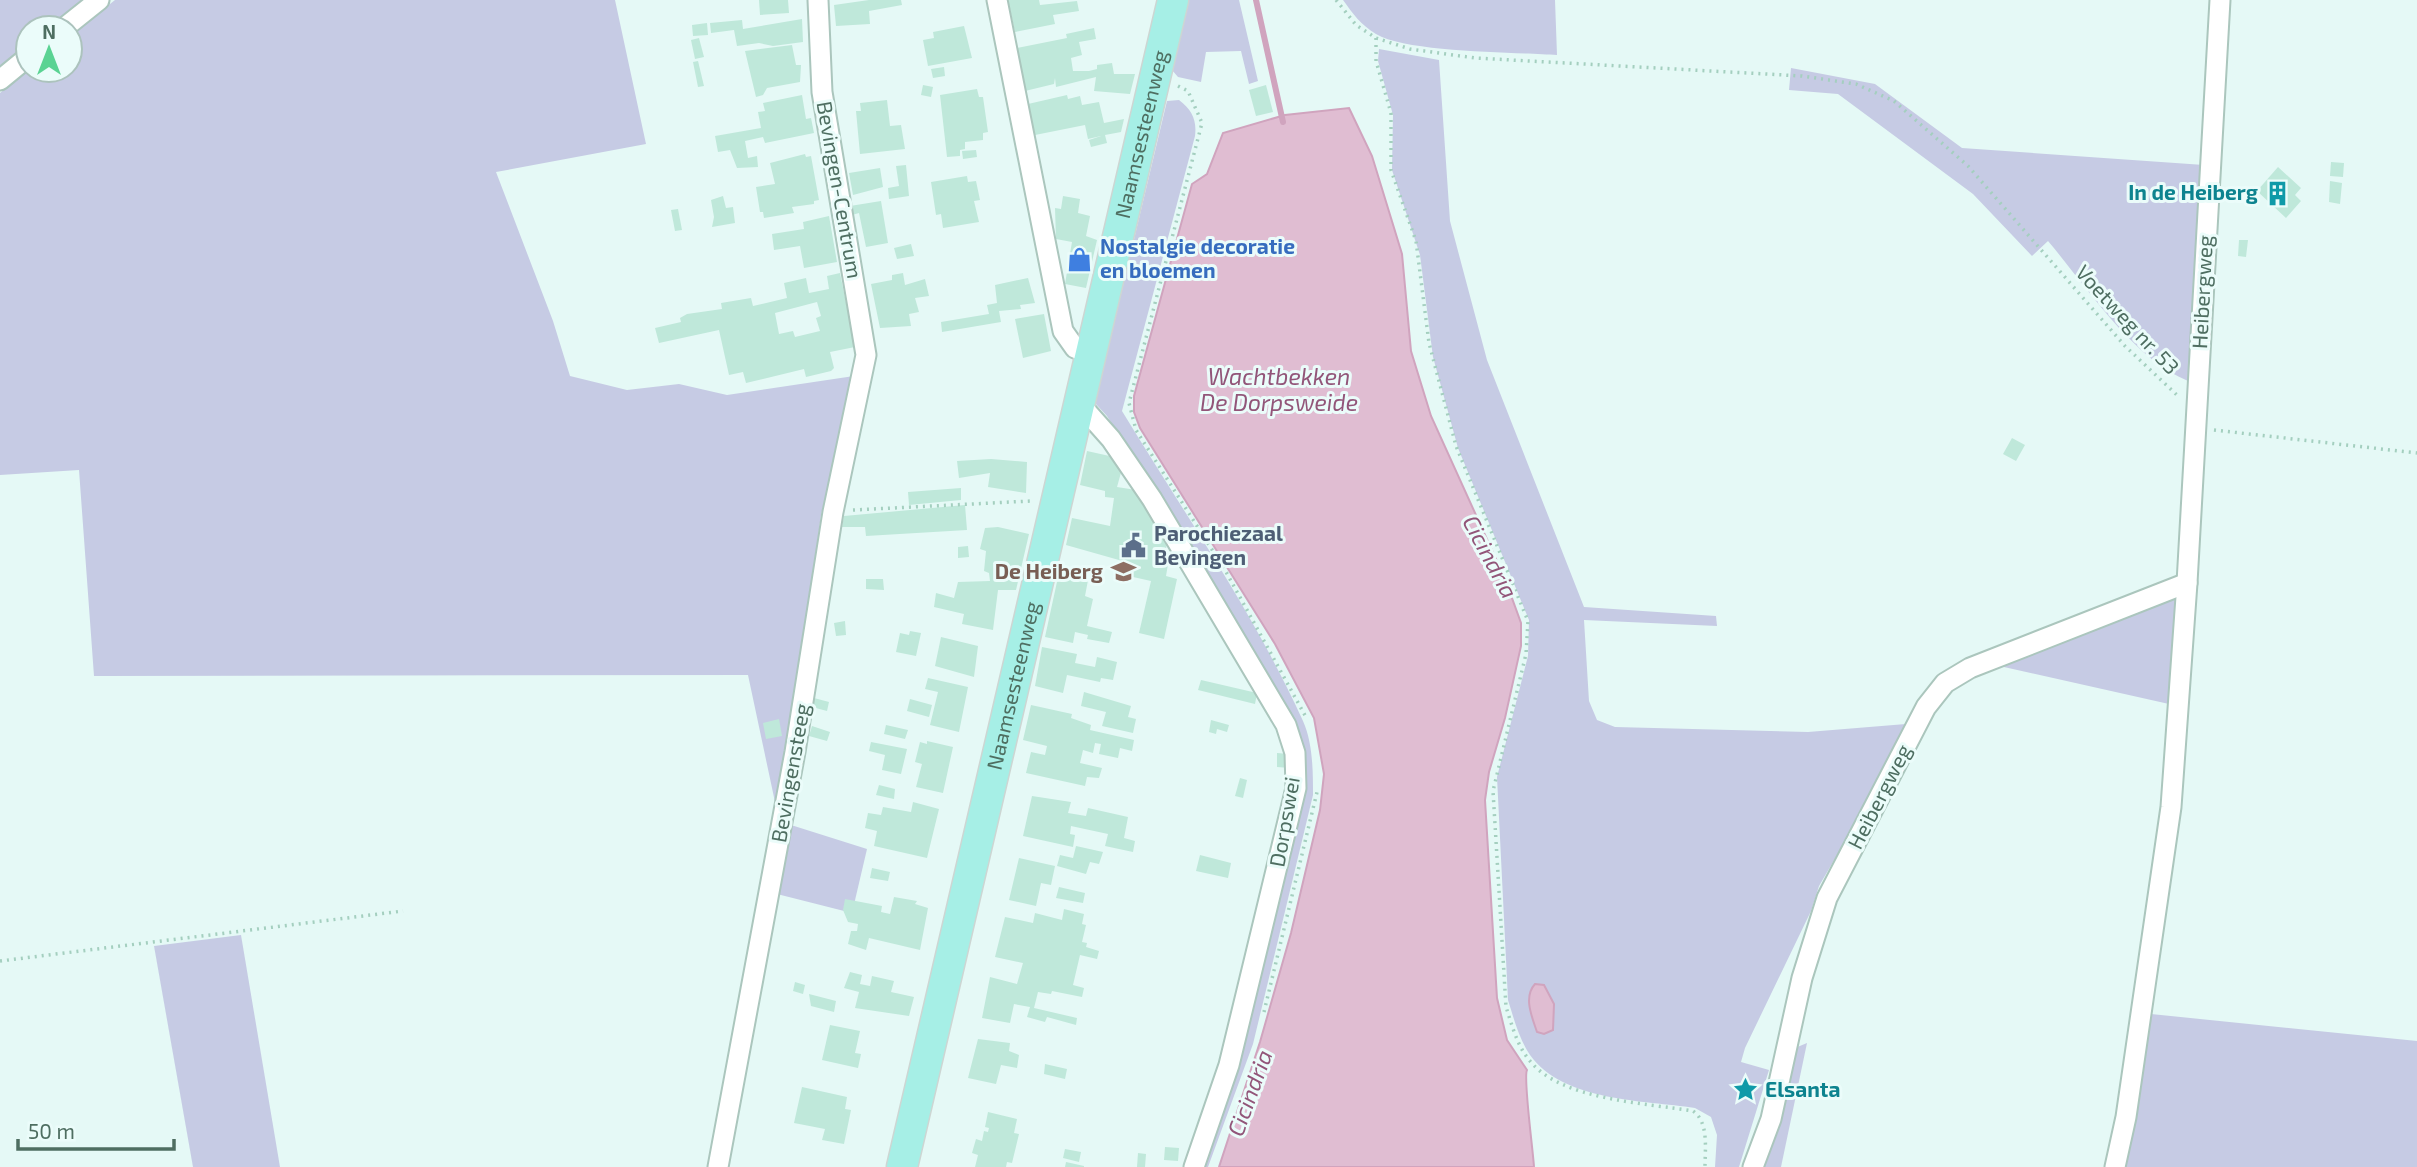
<svg xmlns="http://www.w3.org/2000/svg" width="2417" height="1167" font-family="'Exo 2',sans-serif">
<style>
.green{fill:#c6cbe4}
.water{fill:#e0bdd2;stroke:#d0a4be;stroke-width:2}
.lines{fill:none;stroke-linecap:round;stroke-linejoin:round}
.stream{stroke:#d0a4be;stroke-width:6}
.building{fill:#bfe8da;fill-rule:evenodd}
.street-casing{stroke:#abc6bd;stroke-width:23}
.primary-casing{stroke:#cdd6d3;stroke-width:33}
.path{stroke:#a4cfbf;stroke-width:3.5;stroke-dasharray:2 5;stroke-linecap:butt}
.street{stroke:#fff;stroke-width:19}
.primary{stroke:#a6efe6;stroke-width:30}
.labels{text-anchor:middle;stroke-width:6;stroke-linejoin:round;paint-order:stroke}
.street-label{font-size:21px;fill:#4e6e61;stroke:#ebfcfa}
.culture-label{font-size:21px;font-weight:bold;fill:#0d838f;stroke:#ebfcfa;text-anchor:end}
.shop-label{font-size:21px;font-weight:bold;fill:#366cbe;stroke:#ebfcfa;text-anchor:start}
.service-label{font-size:21px;font-weight:bold;fill:#4e5e75;stroke:#ebfcfa;text-anchor:start}
.education-label{font-size:21px;font-weight:bold;fill:#785e54;stroke:#ebfcfa;text-anchor:end}
.water-label{font-size:23px;font-style:italic;fill:#925579;stroke:#ebfcfa}
</style>
<rect width="100%" height="100%" fill="#e5f9f6"/>
<!-- green -->
<g class="green">
<path d="M0,0H87L53,28H28V49L0,73Z"/>
<path d="M115,0H615L646,144L496,172L553,321L570,376L627,390L679,384L727,395L854,376L821,515L799,673L775,802L748,675L94,676L79,470L0,475V93L28,70H70V36Z"/>
<path d="M1189,0H1239L1258,81L1249,84L1241,51L1206,52L1201,82L1178,77L1172,70Z"/>
<path d="M1343,0H1555L1557,55C1516,52 1408,53 1376,34C1361,25 1353,14 1343,0Z"/>
<path d="M1379,49L1439,60L1450,221L1487,360L1584,607L1716,616L1717,626L1584,620L1589,701L1597,720L1615,727L1808,732L1906,724L1872,795L1819,886L1811,911L1745,1048L1741,1062L1769,1070L1739,1167H1715L1717,1135L1711,1117L1695,1108C1644,1100 1564,1102 1530,1055C1519,1039 1514,1019 1508,1000L1497,777L1528,656L1529,620L1458,448L1433,357L1420,255L1392,170L1393,115L1378,61Z"/>
<path d="M1791,68L1875,84L1962,148L2204,165L2188,381C2132,358 2087,287 2048,241L2032,256L1973,194L1838,94L1789,90Z"/>
<path d="M1179,100C1192,110 1197,120 1195,136L1122,411C1184,513 1254,613 1303,721C1313,743 1313,772 1313,795L1253,1044L1208,1167H1196L1302,766L1210,581L1107,416L1095,403L1167,101Z"/>
<path d="M2173,597L2177,598L2169,704L1995,665L2125,619Z"/>
<path d="M791,825L867,849L852,913L777,894Z"/>
<path d="M241,935L280,1167H193L154,946Z"/>
<path d="M2151,1014L2417,1041V1167H2125Z"/>
<path d="M1807,1043L1781,1167H1756L1795,1048Z"/>
</g>
<!-- water -->
<g class="water">
<path d="M1349,108L1372,156L1402,254L1411,351L1431,416L1505,579L1521,623V646L1505,718L1489,772L1485,800L1497,998L1507,1040L1527,1070C1523,1077 1533,1150 1534,1167H1219L1260,1042L1291,933L1320,810L1324,774L1314,718L1275,644L1140,428L1134,412V396L1192,184L1207,174L1223,133L1285,115Z"/>
<path d="M1535,984L1544,985L1554,1004L1553,1030L1544,1034L1537,1032C1532,1017 1523,997 1535,984Z"/>
</g>
<g class="lines">
<!-- stream -->
<path class="stream" d="M1256,0L1283,122"/>
</g>
<!-- building -->
<g class="building">
<path d="M759,0H788L789,13L760,15Z"/>
<path d="M869,0H901L902,5L869,11L870,24L836,26L834,5Z"/>
<path d="M1008,0H1039L1040,5L1077,1L1079,11L1053,15L1055,24L1015,32Z"/>
<path d="M802,19L803,42L773,46L759,43L737,46L734,30L711,33L710,23L742,20L743,29Z"/>
<path d="M707,23L708,35L693,36L692,25Z"/>
<path d="M964,26L972,58L928,66L923,40L934,38L933,32Z"/>
<path d="M1094,28L1096,39L1079,42L1082,55L1071,58L1073,71H1089L1097,69V65L1112,63L1114,74H1135L1130,94L1094,91L1096,77L1056,87L1055,78L1054,84L1025,91L1017,48L1067,38L1066,34Z"/>
<path d="M699,38L704,57L695,59L691,40Z"/>
<path d="M792,45L796,65H801L800,82L767,88L763,95L756,97L745,51Z"/>
<path d="M698,61L704,86L698,87L693,62Z"/>
<path d="M944,67L945,76L933,78L931,69Z"/>
<path d="M923,85L933,87L931,97L921,95Z"/>
<path d="M1266,85L1273,112L1256,116L1249,90Z"/>
<path d="M977,89L979,97H983L988,132L983,133V140L965,142V149L960,150V156L947,157L940,95Z"/>
<path d="M802,95L806,119L811,118L814,133L765,143L763,137L745,141L748,158L757,156L758,167L737,168L730,150L718,152L715,136L761,128L758,112L765,111L763,103Z"/>
<path d="M1067,95L1068,99L1080,96L1082,105L1099,102L1104,123L1124,119L1121,132L1105,135L1107,143L1091,147L1089,140L1101,136L1088,139L1085,125L1035,135L1028,104Z"/>
<path d="M887,100L890,126L901,125L905,149L860,154L856,111H861L860,103Z"/>
<path d="M976,150L977,157L963,159L962,151Z"/>
<path d="M805,154L806,157L811,156L819,200L814,201V204L792,207L794,213L764,218L763,212H760L756,187L775,184L770,163Z"/>
<path d="M2331,162L2344,163L2343,177L2330,176Z"/>
<path d="M906,165L909,196L889,199L888,188L899,186L896,166Z"/>
<path d="M2278,167L2301,188L2295,195L2301,201L2286,218L2257,191Z"/>
<path d="M880,168L883,187L853,195L849,173Z"/>
<path d="M967,176L968,182L976,181L980,200L974,201L979,222L943,228L941,214L936,215L931,182Z"/>
<path d="M2330,181L2342,183L2340,204L2329,202Z"/>
<path d="M723,196L726,208L733,207L735,223L712,227L714,217L711,200Z"/>
<path d="M1063,196L1080,199L1078,213L1090,216L1086,236L1097,240L1086,288L1065,284L1072,242L1056,239L1055,208L1061,209Z"/>
<path d="M881,201L888,243L866,247L859,213L852,215L850,206Z"/>
<path d="M678,209L682,230L675,231L671,210Z"/>
<path d="M829,216L837,262L804,268L800,246L774,250L772,234L804,229L803,222Z"/>
<path d="M2239,240H2248L2246,257L2238,256Z"/>
<path d="M911,244L914,256L897,259L894,248Z"/>
<path d="M840,273L855,347L830,352L834,368L831,371L806,377L804,369L746,383L743,372L729,375L719,330L659,343L655,328L681,322L680,318L687,314L722,309L721,303L751,298L753,306L787,298L784,283L806,278L809,293L829,289L827,276ZM817,302L821,316L816,318L820,331L795,337L793,331L779,334L775,313Z"/>
<path d="M903,273L905,285L925,279L929,296L915,298L919,312L909,314L911,326L880,328L871,284L892,280V275Z"/>
<path d="M1028,278L1035,303L1020,305L1021,309L999,311L1001,322L942,332L941,322L989,314L987,305L997,303L995,285Z"/>
<path d="M1044,314L1051,351L1023,358L1015,319Z"/>
<path d="M2012,438L2025,445L2016,461L2003,454Z"/>
<path d="M1087,451L1114,457L1122,469L1117,487L1136,490L1168,539L1163,563L1168,564L1166,576L1177,579L1164,639L1139,633L1151,581L1124,575L1126,562L1066,545L1072,518L1110,526L1114,498L1105,497V491L1080,485Z"/>
<path d="M991,459L1027,462L1026,493L988,487L990,473L959,478L957,461Z"/>
<path d="M961,488V500L909,505L908,492Z"/>
<path d="M965,505L967,530L866,536L865,527H842L844,516Z"/>
<path d="M998,527L1029,534L1016,590H998L993,630L962,624L964,614L934,607L936,593L954,598L958,582L990,581L989,573L984,571L986,551L980,549L985,528Z"/>
<path d="M968,546L969,557L958,558V547Z"/>
<path d="M1060,568L1089,575L1085,596L1093,599L1087,626L1112,632L1109,643L1087,639L1088,635L1075,632L1073,643L1045,637Z"/>
<path d="M866,579H883L884,590L866,589Z"/>
<path d="M845,621L846,635L836,636L834,623Z"/>
<path d="M910,631L921,633L916,656L896,652L900,633L909,635Z"/>
<path d="M941,637L978,646L974,677L935,666Z"/>
<path d="M1042,647L1077,654L1075,663L1095,667L1097,657L1117,662L1113,680L1101,678L1100,682L1067,675L1063,693L1035,686Z"/>
<path d="M928,678L968,687L959,732L930,725L938,692L925,689Z"/>
<path d="M1201,680L1257,693L1255,704L1198,690Z"/>
<path d="M1084,692L1131,706L1128,717L1136,719L1133,733L1102,726L1106,712L1081,706Z"/>
<path d="M814,698L829,702L827,711L812,707Z"/>
<path d="M910,699L932,705L929,717L907,711Z"/>
<path d="M1031,705L1072,714L1071,718L1091,725L1090,730L1134,740L1132,751L1120,748L1118,758L1099,754L1101,744L1095,743L1093,753L1083,750L1080,763L1102,768L1099,778L1087,777L1085,786L1026,773L1031,752L1045,755L1047,746L1023,740Z"/>
<path d="M779,719L782,736L766,739L763,723Z"/>
<path d="M1211,720L1229,725L1227,732L1217,729L1216,734L1209,732Z"/>
<path d="M886,725L908,730L905,739L884,734Z"/>
<path d="M812,726L830,732L827,741L809,736Z"/>
<path d="M927,741L953,747L943,793L916,787L922,764L915,762L920,742L927,744Z"/>
<path d="M871,742L907,749L901,774L882,770L885,755L869,751Z"/>
<path d="M1277,753L1289,754L1290,768L1277,767Z"/>
<path d="M1240,778L1247,780L1243,798L1235,796Z"/>
<path d="M879,785L895,789L894,799L876,795Z"/>
<path d="M1032,796L1071,802L1068,813L1086,816L1088,808L1128,817L1124,838L1135,841L1133,852L1105,846L1108,834L1071,826L1070,834L1075,835L1073,847L1023,836Z"/>
<path d="M913,802L939,809L927,858L874,846L877,831L865,828L868,813L881,815L883,807L911,812Z"/>
<path d="M1076,846L1103,852L1099,864L1090,862L1086,874L1057,866L1060,855L1073,858Z"/>
<path d="M1200,855L1231,863L1228,878L1196,871Z"/>
<path d="M1019,858L1055,866L1051,885L1041,883L1036,906L1009,900Z"/>
<path d="M872,868L890,872L888,881L870,878Z"/>
<path d="M1059,887L1085,893L1083,903L1056,898Z"/>
<path d="M894,897L917,901L915,904L928,908L920,950L869,938L866,950L848,944L851,931H857L858,924L848,922L843,910L845,899L882,906L881,912L890,914Z"/>
<path d="M1064,909L1084,914L1082,924L1086,925L1082,942L1087,943L1086,947L1099,951L1097,959L1080,955L1073,985L1084,988L1082,997L1052,991L1051,994L1038,992L1034,1008L1077,1018L1076,1025L1047,1017L1045,1022L1027,1017L1030,1007L1014,1004L1010,1023L982,1018L990,977L1017,984L1023,963L995,957L1005,917L1033,923L1035,913L1062,920Z"/>
<path d="M850,972L862,975L860,984L870,986L872,976L894,981L891,992L914,997L909,1016L855,1008L859,992L844,988Z"/>
<path d="M795,982L805,985L803,994L793,991Z"/>
<path d="M809,994L836,1001L834,1012L811,1006Z"/>
<path d="M830,1025L860,1031L855,1053L861,1054L858,1068L822,1060Z"/>
<path d="M978,1039L1010,1043L1009,1051L1019,1055L1017,1068L1001,1065L996,1084L968,1078Z"/>
<path d="M1045,1064L1067,1069L1065,1079L1044,1074Z"/>
<path d="M802,1087L847,1097L845,1109L851,1110L844,1144L822,1140L825,1129L794,1123Z"/>
<path d="M988,1112L1017,1119L1014,1133L1019,1134L1012,1163L1007,1162L1006,1167H975L978,1155L972,1153L976,1139L982,1141L984,1131L988,1132L989,1128L985,1127Z"/>
<path d="M1165,1147L1179,1148L1178,1161L1164,1160Z"/>
<path d="M1065,1149L1081,1152L1079,1162L1063,1158Z"/>
<path d="M1138,1153L1146,1154L1145,1167H1137Z"/>
<path d="M1066,1162L1084,1166V1167H1065Z"/>
</g>
<g class="lines">
<defs>
<g id="street">
<path d="M997,0L1063,331L1075,348L1091,354"/>
<path d="M64,28L99,0"/>
<path d="M0,80L28,57"/>
<path d="M1079,403L1111,439L1152,499L1286,725L1295,753L1296,788L1229,1065L1194,1167"/>
<path d="M718,1167L795,752L833,512L866,355L822,92L818,0"/>
<path d="M1753,1167L1771,1119L1802,978L1827,898L1926,707L1945,683L1970,668L2187,583"/>
<path d="M2115,1167L2126,1117L2171,807L2187,583L2220,0"/>
</g>
<g id="primary">
<path id="s1" d="M902,1167L1173,0"/>
</g>
</defs>
<!-- street casing -->
<use href="#street" class="street-casing"/>
<!-- primary casing -->
<use href="#primary" class="primary-casing"/>
<!-- path -->
<g class="path">
<path d="M1336,0L1356,25L1376,38L1410,49L1475,58L1802,76L1856,84L1894,101L1968,166L2125,346L2178,396"/>
<path d="M1376,38V61L1391,113V170L1416,241L1429,343L1456,446L1528,621L1526,654L1493,791L1506,1007C1512,1025 1517,1046 1530,1061C1561,1100 1646,1103 1693,1111C1709,1122 1705,1149 1705,1167"/>
<path d="M1178,86L1188,91L1202,123L1129,403L1136,430L1225,570L1307,719"/>
<path d="M2214,430L2417,453"/>
<path d="M853,510L1031,501"/>
<path d="M0,961L403,911"/>
<path d="M1264,1012L1318,788"/>
</g>
<!-- street -->
<use href="#street" class="street"/>
<!-- primary -->
<use href="#primary" class="primary"/>
</g>
<!-- icons -->
<defs>
<symbol id="building-bare" viewBox="-9 -9 18 18"><path d="M-4-6H4V6H1V3H-1V6H-4ZM-2.5-4.3h1.7v1.8h-1.7ZM.8-4.3h1.7v1.8H.8ZM-2.5-1h1.7V.8h-1.7ZM.8-1h1.7V.8H.8Z" fill="#0f9aa8" stroke="#ebfcfa" stroke-width="2.5" paint-order="stroke"/></symbol>
<symbol id="shop-bare" viewBox="-9 -9 18 18"><path d="M-5-2.5h2.3a2.7 3.5 0 0 1 5.4 0H5L5.5 6h-11ZM-1.5-2.5h3a1.5 2.3 0 0 0-3 0Z" fill="#3f7fe0" stroke="#ebfcfa" stroke-width="2.5" paint-order="stroke"/></symbol>
<symbol id="civic-bare" viewBox="-9 -9 18 18"><path d="M-.6-6.5H3V-4.5H.6V-3L4-1V1h2V6H-6V1h2V-1L-.6-3ZM-1.2 2.5V6h2.4V2.5Z" fill="#5c6f8a" stroke="#ebfcfa" stroke-width="2.5" paint-order="stroke"/></symbol>
<symbol id="school-bare" viewBox="-9 -9 18 18"><path d="M0-5L7-2L0 1L-7-2ZM-4 1L0 2.5L4 1V4Q0 6-4 4Z" fill="#8d6e63" stroke="#ebfcfa" stroke-width="2.5" paint-order="stroke"/></symbol>
<symbol id="sight-bare" viewBox="-9 -9 18 18"><path d="M0-6L1.8-2.2L6-1.7L2.9 1.2L3.7 5.4L0 3.3L-3.7 5.4L-2.9 1.2L-6-1.7L-1.8-2.2Z" fill="#0f9aa8" stroke="#ebfcfa" stroke-width="2.5" paint-order="stroke"/></symbol>
</defs>
<g fill-rule="evenodd">
<use href="#building-bare" x="2260" y="176" width="35" height="35"/>
<use href="#shop-bare" x="1062" y="242" width="35" height="35"/>
<use href="#civic-bare" x="1116" y="528" width="35" height="35"/>
<use href="#school-bare" x="1106" y="554" width="35" height="35"/>
<use href="#sight-bare" x="1728" y="1072" width="35" height="35"/>
</g>
<g class="labels">
<!-- street labels -->
<g class="street-label">
<text dy="7" stroke="none"><textPath href="#s1" startOffset="1060">Naamsesteenweg</textPath></text>
<text transform="translate(839 190) rotate(80)" y="7">Bevingen-Centrum</text>
<text transform="translate(2203 292) rotate(-87)" y="7">Heibergweg</text>
<text transform="translate(2127 320) rotate(47)" y="7">Voetweg nr. 53</text>
<text dy="7" stroke="none"><textPath href="#s1" startOffset="494">Naamsesteenweg</textPath></text>
<text transform="translate(791 773) rotate(-80)" y="7">Bevingensteeg</text>
<text transform="translate(1880 797) rotate(-63)" y="7">Heibergweg</text>
<text transform="translate(1285 822) rotate(-80)" y="7">Dorpswei</text>
</g>
<!-- culture labels -->
<g class="culture-label">
<text x="2258" y="200">In de Heiberg</text>
<text x="1765" y="1097" text-anchor="start">Elsanta</text>
</g>
<!-- shop labels -->
<g class="shop-label">
<text x="1100" y="254">Nostalgie decoratie<tspan x="1100" dy="24">en bloemen</tspan></text>
</g>
<!-- service labels -->
<g class="service-label">
<text x="1154" y="541">Parochiezaal<tspan x="1154" dy="24">Bevingen</tspan></text>
</g>
<!-- education labels -->
<g class="education-label">
<text x="1103" y="579">De Heiberg</text>
</g>
<!-- water labels -->
<g class="water-label">
<text x="1279" y="385">Wachtbekken<tspan x="1279" dy="26">De Dorpsweide</tspan></text>
<text transform="translate(1490 557) rotate(62)" y="8">Cicindria</text>
<text transform="translate(1250 1093) rotate(-70)" y="8">Cicindria</text>
</g>
</g>
<!-- north arrow -->
<g transform="translate(49 49)"><circle r="33" fill="#ebfcfa" stroke="#acc3bd" stroke-width="2"/>
<path d="M0-5L12 26L0 18L-12 26Z" fill="#5ad393"/>
<text y="-10" font-size="19" font-weight="bold" text-anchor="middle" fill="#4e6e61">N</text>
</g>
<!-- scale -->
<path d="M18 1139v10h156v-10" fill="none" stroke="#4e6e61" stroke-width="3.5"/>
<text x="28" y="1139" font-size="21" fill="#4e6e61" stroke="#ebfcfa" stroke-width="5" paint-order="stroke">50 m</text>
</svg>
